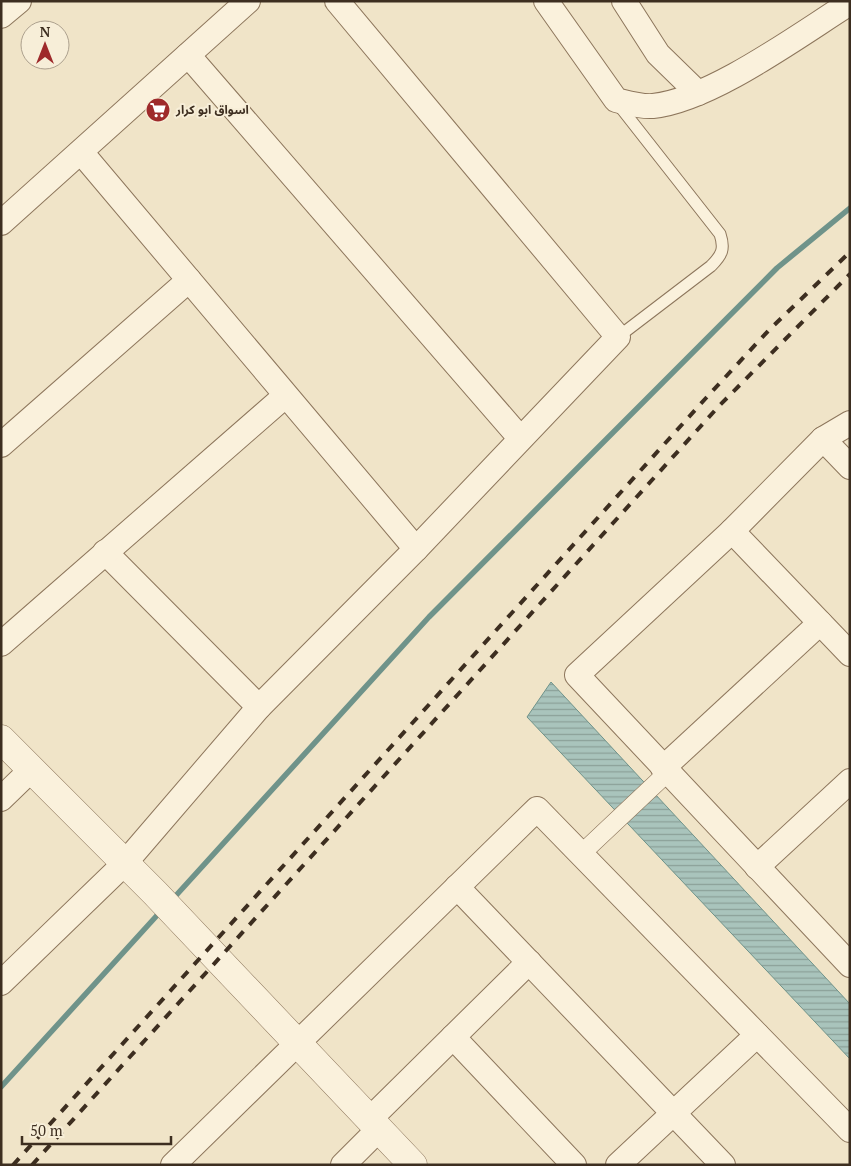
<svg xmlns="http://www.w3.org/2000/svg" width="851" height="1166" font-family="'PT Serif','Noto Sans Arabic',serif">
<style>
.water{fill:url(#water-rules);stroke:#6f938a}
.lines{fill:none;stroke-linecap:round;stroke-linejoin:round}
.stream{stroke:#6f938a;stroke-width:5.5}
.service-casing{stroke:#8d765c;stroke-width:13}
.pedestrian-casing{stroke:#8d765c;stroke-width:19}
.minor-casing{stroke:#8d765c;stroke-width:26}
.tertiary-casing{stroke:#8d765c;stroke-width:29}
.service{stroke:#faf1dc;stroke-width:11}
.pedestrian{stroke:#faf1dc;stroke-width:18}
.minor{stroke:#faf1dc;stroke-width:24}
.tertiary{stroke:#faf1dc;stroke-width:28}
.rail{stroke:#3d2e20;stroke-width:4;stroke-dasharray:9 9;stroke-linecap:butt}
.labels{text-anchor:middle;stroke-width:4;stroke-linejoin:round;paint-order:stroke}
.poi-label{font-size:12px;font-weight:bold;fill:#3d2e20;stroke:#f7eed8;text-anchor:start}
</style>
<defs>
<pattern id="water-rules" width="6" height="5" patternUnits="userSpaceOnUse" patternTransform="scale(1.25)"><rect width="6" height="5" fill="#a9c4bc"/><path d="M0 2.5h6" fill="none" stroke="#8ba098"/></pattern>
</defs>
<rect width="100%" height="100%" fill="#f0e4c8"/>
<!-- water -->
<path class="water" d="M551,682L850,1004V1059L527,717Z"/>
<g class="lines">
<!-- stream -->
<g class="stream">
<path d="M171,901L429,617L777,268L850,208"/>
<path d="M1,1087L161,911"/>
</g>
<defs>
<path id="service" d="M618,337L711,266C722,255 725,249 720,234L618,104"/>
<path id="pedestrian" d="M581,854L667,773"/>
<g id="minor">
<path d="M546,1L616,100C628,103 641,107 653,106C711,100 799,35 850,3"/>
<path d="M624,1L658,54L698,93"/>
<path d="M1,16L19,1"/>
<path d="M188,55L520,438"/>
<path d="M81,152L416,549"/>
<path d="M1,223L248,1"/>
<path d="M850,423L823,439L732,531L577,675L850,965"/>
<path d="M823,439L850,467"/>
<path d="M1,445L189,280"/>
<path d="M732,531L850,654"/>
<path d="M105,552L259,707"/>
<path d="M1,644L285,396"/>
<path d="M663,768L820,623"/>
<path d="M1,799L32,769"/>
<path d="M757,867L850,781"/>
<path d="M457,887L723,1165"/>
<path d="M1,983L125,863L259,707L416,549L618,337L337,1"/>
<path d="M453,1037L574,1165"/>
<path d="M370,1119L529,962"/>
<path d="M173,1165L537,809L850,1130"/>
<path d="M343,1165L379,1129"/>
<path d="M618,1165L757,1035"/>
</g>
<path id="tertiary" d="M1,739L155,893L413,1165"/>
</defs>
<!-- service casing -->
<use href="#service" class="service-casing"/>
<!-- pedestrian casing -->
<use href="#pedestrian" class="pedestrian-casing"/>
<!-- minor casing -->
<use href="#minor" class="minor-casing"/>
<!-- tertiary casing -->
<use href="#tertiary" class="tertiary-casing"/>
<!-- service -->
<use href="#service" class="service"/>
<!-- pedestrian -->
<use href="#pedestrian" class="pedestrian"/>
<!-- minor -->
<use href="#minor" class="minor"/>
<!-- tertiary -->
<use href="#tertiary" class="tertiary"/>
<!-- rail -->
<g class="rail">
<path d="M13,1165L706,398L769,330L850,252"/>
<path d="M32,1165L719,406L850,274"/>
</g>
</g>
<!-- icons -->
<defs>
<symbol id="supermarket-disc" viewBox="-11 -11 22 22"><circle r="9.5" fill="#9e2a2b" stroke="#f7eed8"/><path d="M-6-5.5h2.5l.6 2H6L4.5 2H-2.5L-4.4-4H-6ZM-1.5 3.2a1.3 1.3 0 1 0 .1 0ZM3 3.2a1.3 1.3 0 1 0 .1 0Z" fill="#fff"/></symbol>
</defs>
<g fill-rule="evenodd">
<use href="#supermarket-disc" x="144" y="96" width="28" height="28"/>
</g>
<g class="labels">
<!-- poi labels -->
<g class="poi-label">
<text x="176" y="114">اسواق ابو كرار</text>
</g>
</g>
<!-- border -->
<rect width="851" height="1166" fill="none" stroke="#3d2e20" stroke-width="5"/>
<!-- north arrow -->
<g transform="translate(45 45)"><circle r="24" fill="#f7eed8" stroke="#ada18e"/>
<path d="M0-4L9 19L0 12L-9 19Z" fill="#9e2a2b"/>
<text y="-8" font-size="14" font-weight="bold" text-anchor="middle" fill="#3d2e20">N</text>
</g>
<!-- scale -->
<path d="M22 1136v8h149v-8" fill="none" stroke="#3d2e20" stroke-width="2.5"/>
<text x="30" y="1136" font-size="15" fill="#3d2e20" stroke="#f7eed8" stroke-width="4" paint-order="stroke">50 m</text>
</svg>
